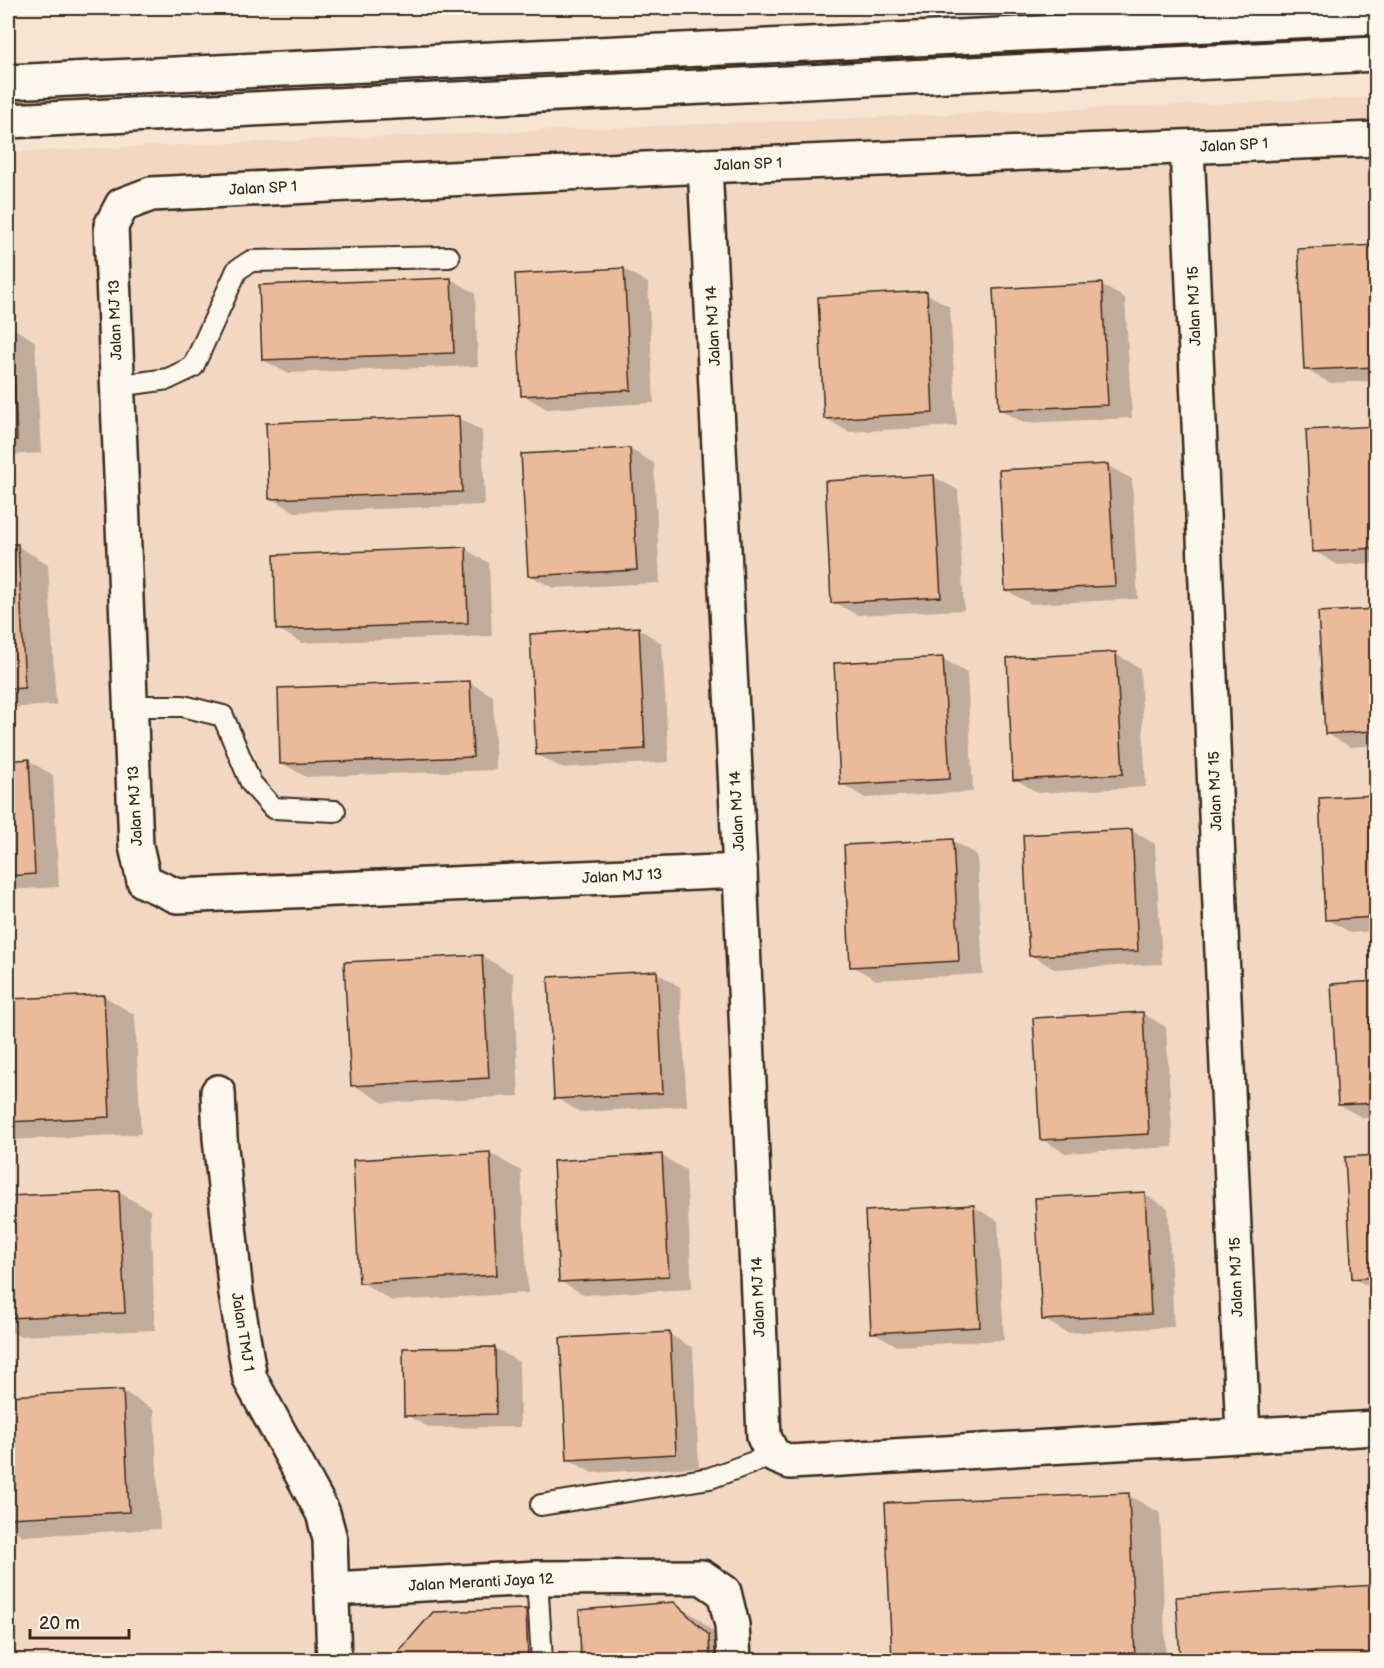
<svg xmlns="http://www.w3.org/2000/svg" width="1384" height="1668" font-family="'Balsamiq Sans',sans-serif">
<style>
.built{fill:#f2d8c2}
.shadow{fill:#0003}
.building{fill:#eaba9a;stroke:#3b2a1e;stroke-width:1.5}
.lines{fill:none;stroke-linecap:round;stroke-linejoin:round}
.lane-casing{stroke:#3b2a1e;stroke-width:24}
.street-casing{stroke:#3b2a1e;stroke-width:38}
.lane{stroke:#fbf7ec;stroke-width:20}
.street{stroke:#fbf7ec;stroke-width:33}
.labels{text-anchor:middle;stroke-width:5;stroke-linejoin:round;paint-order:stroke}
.street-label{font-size:15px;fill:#3b2a1e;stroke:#fbf7ec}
</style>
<rect width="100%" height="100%" fill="#f6e5d3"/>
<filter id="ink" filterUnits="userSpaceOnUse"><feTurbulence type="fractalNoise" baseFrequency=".0167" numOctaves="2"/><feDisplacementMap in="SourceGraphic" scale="12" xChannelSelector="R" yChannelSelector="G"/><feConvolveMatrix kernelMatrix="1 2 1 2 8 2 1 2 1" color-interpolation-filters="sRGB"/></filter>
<g filter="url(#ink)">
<!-- built -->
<path class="built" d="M1376,97V1660H8V152Z"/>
<!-- shadow -->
<g class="shadow">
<path d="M1376,246V381L1330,383L1306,370L1300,251Z"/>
<path d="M624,269L648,283L654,403L547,409L523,395Z"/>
<path d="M451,279L475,293L478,366L287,373L263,360Z"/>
<path d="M1101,285L1125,298L1132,418L1024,423L1001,410Z"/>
<path d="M926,293L950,307L957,426L849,432L825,418Z"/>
<path d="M8,327H11L35,341L41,453L8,455Z"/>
<path d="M458,418L482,431L485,505L295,512L271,498Z"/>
<path d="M1376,428V563L1338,565L1314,551L1308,432Z"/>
<path d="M630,449L654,463L660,583L553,588L529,575Z"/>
<path d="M1108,466L1132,479L1138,599L1031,604L1007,591Z"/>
<path d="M934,477L958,490L964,610L857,615L833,602Z"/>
<path d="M8,546H17L48,564L56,705L8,708Z"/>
<path d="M465,549L489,563L492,636L302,643L278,629Z"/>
<path d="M1376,611V745L1350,747L1326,733L1320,613Z"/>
<path d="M639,629L662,643L669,762L562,768L538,755Z"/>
<path d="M1116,654L1140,668L1146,787L1038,793L1015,779Z"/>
<path d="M943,659L967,673L973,792L865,798L842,784Z"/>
<path d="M469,682L493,696L496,770L306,777L282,763Z"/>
<path d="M29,761L53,775L59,887L8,890V762Z"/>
<path d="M1376,796V931L1351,933L1327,919L1320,799Z"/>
<path d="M1131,830L1155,844L1162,964L1054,969L1031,955Z"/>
<path d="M953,841L977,855L983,974L876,980L852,966Z"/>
<path d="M482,956L513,974L519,1096L384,1103L353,1085Z"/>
<path d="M657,973L680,987L687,1106L580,1112L556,1098Z"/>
<path d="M1376,983V1118H1363L1339,1105L1333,985Z"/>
<path d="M104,996L135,1015L141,1134L8,1140V1001Z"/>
<path d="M1142,1013L1166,1027L1173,1147L1065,1153L1041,1139Z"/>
<path d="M490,1153L521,1171L528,1293L392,1301L361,1282Z"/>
<path d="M662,1156L686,1170L692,1289L585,1295L561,1282Z"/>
<path d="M1376,1156V1291L1353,1278L1347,1158Z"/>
<path d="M118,1192L150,1210L155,1330L19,1336L8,1330V1198Z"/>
<path d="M1144,1194L1168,1208L1174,1327L1067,1333L1043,1319Z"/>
<path d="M974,1207L998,1221L1004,1340L897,1346L873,1332Z"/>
<path d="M669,1334L693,1348L699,1467L592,1473L568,1459Z"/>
<path d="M495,1348L519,1362L520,1427L430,1428L406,1415Z"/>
<path d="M123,1391L154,1410L160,1529L23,1536L8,1526V1397Z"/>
<path d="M1128,1495L1160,1513L1166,1660H894L887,1505Z"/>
<path d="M1376,1586V1660H1182L1178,1598Z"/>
<path d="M674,1604L698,1618L733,1650V1660H582L580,1611Z"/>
<path d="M525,1611L549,1624L551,1660H401V1651Z"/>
</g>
<!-- building -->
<g class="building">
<path d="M1376,245V367L1304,370L1298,249Z"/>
<path d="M624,268L631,390L521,396L515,274Z"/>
<path d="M451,278L454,353L262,360L259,285Z"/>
<path d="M1102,283L1108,405L999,410L993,289Z"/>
<path d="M927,291L933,413L824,419L818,297Z"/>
<path d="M8,326H12L17,440H8Z"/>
<path d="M459,416L462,492L269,499L266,423Z"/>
<path d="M1376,426V548L1312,552L1306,430Z"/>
<path d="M630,448L637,570L528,576L521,454Z"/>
<path d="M1108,464L1115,586L1005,591L999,470Z"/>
<path d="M934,475L941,597L831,603L825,481Z"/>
<path d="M18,544L25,688L8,689V545Z"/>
<path d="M466,547L468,623L276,630L274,555Z"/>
<path d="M1376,609V731L1325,734L1318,612Z"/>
<path d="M639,627L645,749L536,755L530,634Z"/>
<path d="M1116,652L1123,774L1013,780L1007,658Z"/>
<path d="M943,657L950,779L840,785L834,663Z"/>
<path d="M470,681L473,757L280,764L278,688Z"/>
<path d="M29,759L35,874L8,876V761Z"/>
<path d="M1376,795V917L1325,920L1319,798Z"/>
<path d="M1132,829L1138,951L1029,956L1023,835Z"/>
<path d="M953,839L959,961L850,967L844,845Z"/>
<path d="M482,955L489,1078L351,1086L344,962Z"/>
<path d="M657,971L663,1093L554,1099L548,977Z"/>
<path d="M1376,981V1103L1338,1105L1331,984Z"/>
<path d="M104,995L110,1117L8,1122V999Z"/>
<path d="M1143,1012L1149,1134L1040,1140L1033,1018Z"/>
<path d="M490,1152L497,1275L359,1283L353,1160Z"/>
<path d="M662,1154L669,1276L559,1282L553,1161Z"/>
<path d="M1376,1155V1277L1352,1279L1345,1157Z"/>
<path d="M119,1191L125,1313L8,1318V1196Z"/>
<path d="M1145,1192L1151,1314L1042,1320L1035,1198Z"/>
<path d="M974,1205L980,1327L871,1333L865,1211Z"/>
<path d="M670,1332L676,1454L567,1460L560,1338Z"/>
<path d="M495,1347L496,1414L404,1416L403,1348Z"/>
<path d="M123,1390L129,1512L8,1518V1396Z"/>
<path d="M1129,1493L1135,1660H892L885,1503Z"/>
<path d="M1376,1585V1660H1180L1176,1597Z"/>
<path d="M674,1602L709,1635L710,1660H581L579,1610Z"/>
<path d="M526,1609L528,1660H400L399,1651L433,1612Z"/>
</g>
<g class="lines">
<defs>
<g id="lane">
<path d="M118,386L168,379L193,367L237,270L251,261L449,257"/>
<path d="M130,706H183L223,716L251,783L273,808L335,811"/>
<path d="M541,1505L710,1478L773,1455"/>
<path d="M537,1578L542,1660"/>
</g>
<g id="street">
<path d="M8,82L1376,17"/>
<path d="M8,121L1376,54"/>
<path d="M1187,147L1243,1435"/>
<path d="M705,166L740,871L764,1437L773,1455L790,1462L1376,1428"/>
<path d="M740,871L177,896L144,881L136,846L111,226L122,205L151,194L705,166L1376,139"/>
<path d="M218,1092L220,1138L236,1294L250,1379L323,1513L330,1539L334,1660"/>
<path d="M331,1589L537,1578L702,1577L724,1592L732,1625L734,1660"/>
</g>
</defs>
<!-- lane casing -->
<use href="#lane" class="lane-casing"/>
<!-- street casing -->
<use href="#street" class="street-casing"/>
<!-- lane -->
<use href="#lane" class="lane"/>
<!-- street -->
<use href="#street" class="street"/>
</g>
</g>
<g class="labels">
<!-- street labels -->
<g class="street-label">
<text transform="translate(1234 145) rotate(-3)" y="5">Jalan SP 1</text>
<text transform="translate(748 164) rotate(-2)" y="5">Jalan SP 1</text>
<text transform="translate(263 188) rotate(-3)" y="5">Jalan SP 1</text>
<text transform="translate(1194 306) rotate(-92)" y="5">Jalan MJ 15</text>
<text transform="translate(115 320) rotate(-92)" y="5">Jalan MJ 13</text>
<text transform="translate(713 326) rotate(-93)" y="5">Jalan MJ 14</text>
<text transform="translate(1215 791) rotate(-92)" y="5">Jalan MJ 15</text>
<text transform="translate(135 806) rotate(-93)" y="5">Jalan MJ 13</text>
<text transform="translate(737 811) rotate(-93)" y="5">Jalan MJ 14</text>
<text transform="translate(622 876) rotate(-3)" y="5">Jalan MJ 13</text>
<text transform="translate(1236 1277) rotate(-92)" y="5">Jalan MJ 15</text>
<text transform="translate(758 1297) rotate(-92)" y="5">Jalan MJ 14</text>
<text transform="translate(243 1332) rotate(81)" y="5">Jalan TMJ 1</text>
<text transform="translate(481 1582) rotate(-3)" y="5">Jalan Meranti Jaya 12</text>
</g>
</g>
<!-- margin -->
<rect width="1384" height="1668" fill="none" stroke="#fbf7ec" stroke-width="30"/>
<rect x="15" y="15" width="1354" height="1638" fill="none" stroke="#3b2a1e" stroke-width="2" filter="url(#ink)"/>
<!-- scale -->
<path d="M30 1629v9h99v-9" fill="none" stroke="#3b2a1e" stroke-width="3"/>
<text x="39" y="1629" font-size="18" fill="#3b2a1e" stroke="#fbf7ec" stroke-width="4.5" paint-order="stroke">20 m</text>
</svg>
